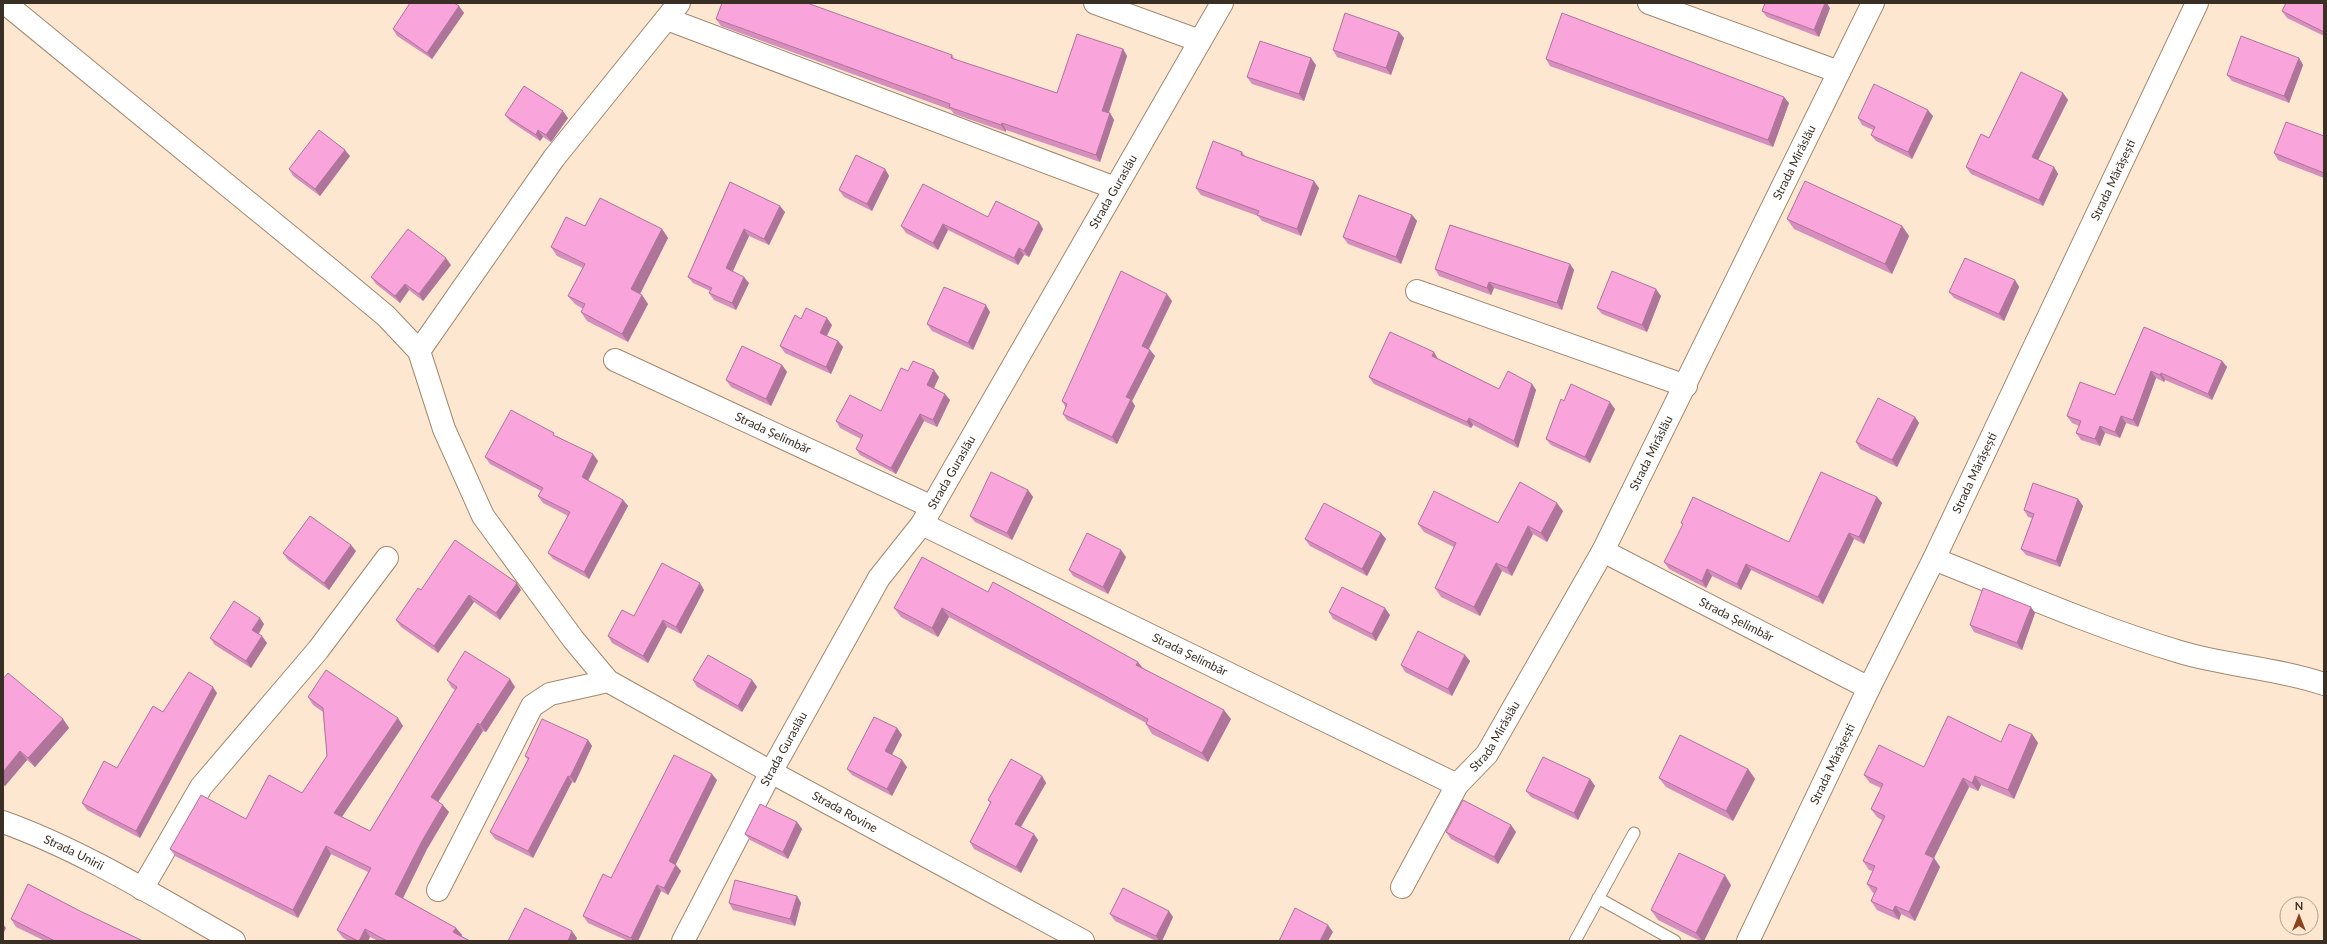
<svg xmlns="http://www.w3.org/2000/svg" width="2327" height="944" font-family="Lato,sans-serif">
<style>
.lines{fill:none;stroke-linecap:round;stroke-linejoin:round}
.service-casing{stroke:#a2886f;stroke-width:13}
.minor-casing{stroke:#a2886f;stroke-width:24}
.secondary-casing{stroke:#a2886f;stroke-width:24}
.service{stroke:#fff;stroke-width:11}
.minor{stroke:#fff;stroke-width:22}
.secondary{stroke:#fff;stroke-width:22}
.wall{fill:#d68ebd}
.shaded-wall{fill:#ae749a}
.building{fill:#f9a5dc;stroke:#ae749a}
.labels{text-anchor:middle;stroke-width:4;stroke-linejoin:round;paint-order:stroke}
.street-label{font-size:12px;fill:#3a2f25;stroke:#fee7d1}
</style>
<rect width="100%" height="100%" fill="#fee7d1"/>
<g class="lines">
<defs>
<g id="service">
<path d="M1598,898L1675,941"/>
<path d="M1575,941L1634,833"/>
</g>
<g id="minor">
<path id="s1" d="M5,3L332,271L386,316L419,351L444,429L483,516L573,639L608,681L771,772L1083,941"/>
<path d="M1095,3L1200,41"/>
<path d="M1649,3L1839,72"/>
<path d="M667,19L1115,188"/>
<path d="M1417,291L1686,386"/>
<path d="M419,351L554,158L679,3"/>
<path id="s2" d="M615,360L932,507"/>
<path id="s3" d="M922,524L1457,785"/>
<path id="s4" d="M1603,551L1869,688"/>
<path d="M1934,559C2015,591 2096,627 2180,652C2227,666 2277,668 2324,684"/>
<path id="s5" d="M1402,887L1457,785L1487,754L1603,551L1873,3"/>
<path d="M142,889L201,787L318,650L387,558"/>
<path d="M438,890L532,706L550,694L608,681"/>
<path id="s6" d="M683,941L771,772L879,578L922,524L1222,3"/>
<path id="s7" d="M1748,941L1869,688L1934,559L2197,3"/>
</g>
<g id="secondary">
<path id="s8" d="M3,822C84,851 160,899 234,941"/>
</g>
</defs>
<!-- service casing -->
<use href="#service" class="service-casing"/>
<!-- minor casing -->
<use href="#minor" class="minor-casing"/>
<!-- secondary casing -->
<use href="#secondary" class="secondary-casing"/>
<!-- service -->
<use href="#service" class="service"/>
<!-- minor -->
<use href="#minor" class="minor"/>
<!-- secondary -->
<use href="#secondary" class="secondary"/>
</g>
<!-- wall -->
<g class="wall">
<path d="M2324,3V36L2287,18L2282,11Z"/>
<path d="M459,6L464,13L432,59L397,36L393,29Z"/>
<path d="M1830,8L1819,37L1767,17L1762,11Z"/>
<path d="M716,19L952,55L955,60L1057,93L1123,49L1127,56L1109,113H1110L1114,120L1100,162L1006,130V132L954,114L951,110L721,26Z"/>
<path d="M1399,32L1404,38L1391,75L1337,57L1333,50Z"/>
<path d="M2299,58L2303,65L2289,103L2232,81L2227,75Z"/>
<path d="M1546,59L1789,103L1773,147L1550,66Z"/>
<path d="M1316,65L1304,101L1252,84L1247,77Z"/>
<path d="M2063,93L2068,100L2038,160L2054,167L2058,174L2043,206L1971,174L1966,167L1989,138Z"/>
<path d="M505,115L568,118L551,142L543,137L540,141L510,121Z"/>
<path d="M1933,116L1912,159L1876,141L1871,135L1873,130L1862,125L1858,118Z"/>
<path d="M2324,136V178L2278,160L2274,153Z"/>
<path d="M1242,152L1245,156L1319,188L1301,236L1262,221L1258,216L1201,195L1196,188Z"/>
<path d="M350,156L320,196L293,176L289,169Z"/>
<path d="M885,169L889,176L872,211L844,197L839,190Z"/>
<path d="M730,182L785,212L769,245L749,236L733,271L749,283L736,310L714,300L709,293L710,291L693,283L688,277Z"/>
<path d="M1412,215L1417,221L1401,264L1348,244L1343,237Z"/>
<path d="M988,217L1039,222L1043,229L1029,257L1024,255L1018,265L948,230L938,250L906,233L901,226Z"/>
<path d="M1787,219L1902,226L1909,236L1892,274L1794,229Z"/>
<path d="M585,226L662,229L668,238L640,294L642,295L648,304L628,342L587,321L581,312L583,309L575,304L568,296L583,268L557,256L551,247Z"/>
<path d="M1570,264L1574,270L1562,310L1494,288L1491,295L1439,276L1435,269Z"/>
<path d="M451,265L423,301L409,290L400,303L376,284L371,277Z"/>
<path d="M2015,280L2019,287L2004,321L1954,298L1949,292Z"/>
<path d="M1661,296L1647,332L1602,314L1597,308Z"/>
<path d="M1172,301L1149,349L1150,350L1155,356L1132,401L1135,406L1117,444L1067,420L1063,414L1066,408L1062,401Z"/>
<path d="M990,312L973,350L932,331L927,324Z"/>
<path d="M801,319L832,325L827,336L838,341L843,347L831,374L785,353L780,346Z"/>
<path d="M2144,327L2222,361L2227,367L2212,400L2165,380L2164,382L2156,378L2138,427L2126,423L2120,438L2105,433L2100,446L2081,440L2076,433L2079,426L2072,423L2067,416L2115,395Z"/>
<path d="M1438,359L1499,389L1532,384L1536,390L1518,448L1473,425L1471,428L1374,384L1369,377Z"/>
<path d="M782,365L787,372L771,406L731,387L726,380Z"/>
<path d="M908,371L939,377L934,388L950,400L937,427L924,421L896,474L860,455L856,449L861,439L840,428L836,421L881,411Z"/>
<path d="M1564,401L1615,409L1590,463L1551,445L1546,439Z"/>
<path d="M1915,417L1919,423L1897,467L1860,449L1856,442Z"/>
<path d="M557,436L598,461L588,481L623,500L628,506L589,579L553,559L548,553L568,516L543,503L538,496L541,491L490,464L485,457Z"/>
<path d="M1028,490L1033,497L1012,540L975,522L970,516Z"/>
<path d="M1877,497L1882,503L1864,544L1854,539L1823,604L1751,570L1741,590L1712,576L1706,588L1669,569L1664,562L1683,525L1681,523L1789,542Z"/>
<path d="M2078,499L2083,506L2060,567L2026,555L2021,549L2032,518L2028,517L2024,510Z"/>
<path d="M1563,511L1547,542L1533,534L1512,576L1502,571L1480,616L1441,597L1435,588L1454,547L1424,532L1418,524L1498,523Z"/>
<path d="M1381,533L1386,539L1367,576L1310,546L1305,539Z"/>
<path d="M356,551L329,590L288,560L283,553Z"/>
<path d="M1126,557L1108,594L1073,576L1069,570Z"/>
<path d="M421,590H521L500,620L474,602L438,653L401,627L396,620Z"/>
<path d="M704,590L681,634L667,627L648,663L612,643L608,636L634,616Z"/>
<path d="M988,592L1138,662L1143,668L1231,719L1208,762L1152,734L1146,724V723L949,617L938,637L901,617L894,608Z"/>
<path d="M1329,612L1390,615L1376,641L1333,619Z"/>
<path d="M2035,613L2022,650L1974,632L1970,625Z"/>
<path d="M264,624L259,634L267,643L251,668L215,645L210,638Z"/>
<path d="M1470,661L1452,696L1405,672L1401,665Z"/>
<path d="M3,679L63,719L69,728L35,767L27,760L5,786L3,785Z"/>
<path d="M447,680L515,687L486,732L483,731L438,802L449,812L427,849L403,898L456,928L462,935L461,936L470,941H378L370,937L368,941H349L343,938L337,930L368,872L331,854L298,918L175,856L170,849L246,819L302,793L327,756L323,712L313,705L308,697L403,726L342,817L370,831L455,690L452,688Z"/>
<path d="M693,680H752L757,687L742,712L697,687Z"/>
<path d="M217,693L140,838L87,810L82,803L117,768L163,712Z"/>
<path d="M897,728L902,735L892,755L907,767L892,796L852,775L847,769Z"/>
<path d="M2032,734L2038,743L2014,799L1981,785L1978,791L1969,787L1934,858L1940,867L1915,921L1901,914L1899,920L1877,910L1871,901L1874,893H1873L1867,884L1873,871L1869,870L1863,861L1882,820L1877,817L1871,809L1881,788L1870,783L1864,775L1924,767L2001,742Z"/>
<path d="M588,740L592,746L575,783L572,782L533,858L495,839L490,832L528,760L525,756Z"/>
<path d="M1748,769L1755,779L1733,821L1666,787L1659,778Z"/>
<path d="M1042,776L1046,783L1021,827L1038,840L1021,873L974,849L970,842L990,803L988,800Z"/>
<path d="M1590,779L1595,786L1578,820L1531,797L1526,791Z"/>
<path d="M717,780L675,864L681,871L668,895L661,891L638,941H628L588,923L583,916L611,878Z"/>
<path d="M797,822L802,829L788,859L750,840L745,834Z"/>
<path d="M1446,832H1516L1498,864L1451,839Z"/>
<path d="M1731,885L1704,941H1700L1658,920L1651,910Z"/>
<path d="M797,896L801,903L795,926L733,910L729,903Z"/>
<path d="M1110,914L1173,917L1162,941H1156L1115,921Z"/>
<path d="M11,919L143,941H45L16,927Z"/>
</g>
<!-- shaded-wall -->
<g class="shaded-wall">
<path d="M1825,3H1827L1830,8L1819,37L1814,30Z"/>
<path d="M459,6L464,13L432,59L427,53Z"/>
<path d="M1399,32L1404,38L1391,75L1386,68Z"/>
<path d="M1123,49L1127,56L1107,117L1102,111Z"/>
<path d="M1311,58L1316,65L1304,101L1299,94Z"/>
<path d="M2299,58L2303,65L2289,103L2284,96Z"/>
<path d="M2063,93L2068,100L2036,164L2032,157Z"/>
<path d="M1784,97L1789,103L1773,147L1768,140Z"/>
<path d="M1928,110L1933,116L1912,159L1908,152Z"/>
<path d="M563,111L568,118L551,142L546,135Z"/>
<path d="M1110,113L1114,120L1100,162L1096,155Z"/>
<path d="M1002,123L1006,130V132L1001,125Z"/>
<path d="M538,130L543,137L540,141L536,135Z"/>
<path d="M345,150L350,156L320,196L315,189Z"/>
<path d="M2054,167L2058,174L2043,206L2039,200Z"/>
<path d="M885,169L889,176L872,211L867,204Z"/>
<path d="M1314,181L1319,188L1301,236L1297,229Z"/>
<path d="M780,206L785,212L769,245L764,239Z"/>
<path d="M1412,215L1417,221L1401,264L1396,257Z"/>
<path d="M1039,222L1043,229L1029,257L1024,251Z"/>
<path d="M943,224L948,230L938,250L933,243Z"/>
<path d="M1902,226L1909,236L1892,274L1885,264Z"/>
<path d="M662,229L668,238L638,298L631,289Z"/>
<path d="M744,229L749,236L731,275L726,268Z"/>
<path d="M1019,248L1024,255L1018,265L1014,258Z"/>
<path d="M446,258L451,265L423,301L419,294Z"/>
<path d="M1570,264L1574,270L1562,310L1557,303Z"/>
<path d="M744,277L749,283L736,310L732,303Z"/>
<path d="M2015,280L2019,287L2004,321L1999,314Z"/>
<path d="M1489,282L1494,288L1491,295L1487,288Z"/>
<path d="M405,284L409,290L400,303L395,296Z"/>
<path d="M1656,289L1661,296L1647,332L1642,325Z"/>
<path d="M1167,294L1172,301L1147,352L1142,346Z"/>
<path d="M642,295L648,304L628,342L622,334Z"/>
<path d="M986,305L990,312L973,350L968,343Z"/>
<path d="M827,318L832,325L825,339L820,333Z"/>
<path d="M838,341L843,347L831,374L826,367Z"/>
<path d="M1150,350L1155,356L1132,401L1135,406L1117,444L1112,437L1126,397Z"/>
<path d="M1434,352L1438,359L1436,363L1432,356Z"/>
<path d="M2222,361L2227,367L2212,400L2208,394Z"/>
<path d="M782,365L787,372L771,406L766,399Z"/>
<path d="M934,370L939,377L932,392L927,385Z"/>
<path d="M2151,371L2156,378L2138,427L2133,420Z"/>
<path d="M2161,373L2165,380L2164,382L2160,375Z"/>
<path d="M1532,384L1536,390L1518,448L1514,441Z"/>
<path d="M945,394L950,400L937,427L933,420Z"/>
<path d="M1610,402L1615,409L1590,463L1585,457Z"/>
<path d="M920,414L924,421L896,474L891,468Z"/>
<path d="M2121,416L2126,423L2120,438L2115,432Z"/>
<path d="M1915,417L1919,423L1897,467L1892,460Z"/>
<path d="M1469,418L1473,425L1471,428L1467,422Z"/>
<path d="M2100,426L2105,433L2100,446L2095,439Z"/>
<path d="M593,454L598,461L586,484L582,477Z"/>
<path d="M1028,490L1033,497L1012,540L1007,533Z"/>
<path d="M1877,497L1882,503L1864,544L1859,537Z"/>
<path d="M2078,499L2083,506L2060,567L2056,561Z"/>
<path d="M623,500L628,506L589,579L584,572Z"/>
<path d="M1557,503L1563,511L1547,542L1541,533Z"/>
<path d="M1528,526L1533,534L1512,576L1507,568Z"/>
<path d="M1381,533L1386,539L1367,576L1362,569Z"/>
<path d="M1849,533L1854,539L1823,604L1818,597Z"/>
<path d="M351,545L356,551L329,590L324,583Z"/>
<path d="M1121,550L1126,557L1108,594L1103,587Z"/>
<path d="M1496,563L1502,571L1480,616L1474,607Z"/>
<path d="M1746,564L1751,570L1741,590L1737,584Z"/>
<path d="M1707,569L1712,576L1706,588L1702,581Z"/>
<path d="M517,583L521,590L500,620L496,613Z"/>
<path d="M700,583L704,590L681,634L676,627Z"/>
<path d="M469,595L474,602L438,653L434,646Z"/>
<path d="M2031,607L2035,613L2022,650L2017,643Z"/>
<path d="M942,608L949,617L938,637L932,628Z"/>
<path d="M1385,608L1390,615L1376,641L1372,634Z"/>
<path d="M260,618L264,624L257,636L252,630Z"/>
<path d="M663,620L667,627L648,663L643,656Z"/>
<path d="M262,636L267,643L251,668L246,661Z"/>
<path d="M1465,655L1470,661L1452,696L1448,689Z"/>
<path d="M1138,662L1144,671L1136,665Z"/>
<path d="M510,679L515,687L486,732L480,725Z"/>
<path d="M752,680L757,687L742,712L738,706Z"/>
<path d="M213,687L217,693L140,838L136,831Z"/>
<path d="M1224,710L1231,719L1208,762L1202,753Z"/>
<path d="M398,718L403,726L339,821L334,813Z"/>
<path d="M63,719L69,728L35,767L28,758Z"/>
<path d="M478,723L483,731L436,805L431,797Z"/>
<path d="M897,728L902,735L890,758L885,751Z"/>
<path d="M2032,734L2038,743L2014,799L2008,790Z"/>
<path d="M588,740L592,746L575,783L570,777Z"/>
<path d="M20,751L27,760L5,786L3,783V772Z"/>
<path d="M902,760L907,767L892,796L887,789Z"/>
<path d="M1748,769L1755,779L1733,821L1726,811Z"/>
<path d="M712,774L717,780L674,868L669,861Z"/>
<path d="M568,776L572,782L533,858L528,851Z"/>
<path d="M1042,776L1046,783L1019,830L1015,824Z"/>
<path d="M1975,776L1981,785L1978,791L1972,783Z"/>
<path d="M1963,778L1969,787L1934,858L1940,867L1915,921L1909,912L1925,854Z"/>
<path d="M1590,779L1595,786L1578,820L1574,813Z"/>
<path d="M443,805L449,812L427,849L401,902L395,894L422,841Z"/>
<path d="M797,822L802,829L788,859L783,852Z"/>
<path d="M1511,825L1516,832L1498,864L1494,857Z"/>
<path d="M1034,834L1038,840L1021,873L1016,867Z"/>
<path d="M326,846L331,854L298,918L293,910Z"/>
<path d="M676,865L681,871L668,895L664,888Z"/>
<path d="M1725,875L1731,885L1704,941H1702L1696,933Z"/>
<path d="M657,885L661,891L638,941H633L631,938Z"/>
<path d="M797,896L801,903L795,926L790,919Z"/>
<path d="M1895,906L1901,914L1899,920L1893,911Z"/>
<path d="M1169,911L1173,917L1162,941H1159L1156,936Z"/>
<path d="M3,924L6,928L3,934Z"/>
<path d="M1328,925L1333,932L1328,941H1320Z"/>
<path d="M456,928L462,935L459,940L453,932Z"/>
<path d="M365,929L370,937L368,941H359Z"/>
<path d="M572,931L577,938L576,941H568Z"/>
</g>
<!-- building -->
<g class="building">
<path d="M410,3H454L459,6L427,53L393,29Z"/>
<path d="M722,3H807L952,55L951,58L1057,93L1077,34L1123,49L1102,111L1110,113L1096,155L1002,123L1001,125L949,107L950,104L716,19Z"/>
<path d="M1765,3H1825L1814,30L1762,11Z"/>
<path d="M2286,3H2324V32L2282,11Z"/>
<path d="M1345,13L1399,32L1386,68L1333,50Z"/>
<path d="M1562,13L1784,97L1768,140L1546,59Z"/>
<path d="M2241,36L2299,58L2284,96L2227,75Z"/>
<path d="M1260,41L1311,58L1299,94L1247,77Z"/>
<path d="M2021,72L2063,93L2032,157L2054,167L2039,200L1966,167L1981,134L1989,138Z"/>
<path d="M1874,84L1928,110L1908,152L1871,135L1875,127L1858,118Z"/>
<path d="M524,86L563,111L546,135L538,130L536,135L505,115Z"/>
<path d="M2286,122L2324,136V173L2274,153Z"/>
<path d="M319,130L345,150L315,189L289,169Z"/>
<path d="M1213,141L1242,152L1241,155L1314,181L1297,229L1257,215L1259,211L1196,188Z"/>
<path d="M856,155L885,169L867,204L839,190Z"/>
<path d="M1805,181L1902,226L1885,264L1787,219Z"/>
<path d="M730,182L780,206L764,239L744,229L726,268L744,277L732,303L709,293L712,288L688,277Z"/>
<path d="M923,184L988,217L996,201L1039,222L1024,251L1019,248L1014,258L943,224L933,243L901,226Z"/>
<path d="M1359,195L1412,215L1396,257L1343,237Z"/>
<path d="M600,198L662,229L631,289L642,295L622,334L581,312L585,304L568,296L585,264L551,247L566,217L585,226Z"/>
<path d="M1450,225L1570,264L1557,303L1489,282L1487,288L1435,269Z"/>
<path d="M408,229L446,258L419,294L405,284L395,296L371,277Z"/>
<path d="M1965,258L2015,280L1999,314L1949,292Z"/>
<path d="M1121,271L1167,294L1142,346L1150,350L1126,397L1131,399L1112,437L1063,414L1067,404L1062,401Z"/>
<path d="M1612,271L1656,289L1642,325L1597,308Z"/>
<path d="M944,287L986,305L968,343L927,324Z"/>
<path d="M806,308L827,318L820,333L838,341L826,367L780,346L795,315L801,319Z"/>
<path d="M2144,327L2222,361L2208,394L2161,373L2160,375L2151,371L2133,420L2121,416L2115,432L2100,426L2095,439L2076,433L2081,421L2067,416L2080,382L2115,395Z"/>
<path d="M1390,332L1434,352L1432,356L1499,389L1508,371L1532,384L1514,441L1469,418L1467,422L1369,377Z"/>
<path d="M742,346L782,365L766,399L726,380Z"/>
<path d="M913,361L934,370L927,385L945,394L933,420L920,414L891,468L856,449L863,435L836,421L850,395L881,411L901,368L908,371Z"/>
<path d="M1571,384L1610,402L1585,457L1546,439L1561,399L1564,401Z"/>
<path d="M1878,398L1915,417L1892,460L1856,442Z"/>
<path d="M511,410L554,433L553,435L593,454L582,477L623,500L584,572L548,553L570,512L538,496L543,488L485,457Z"/>
<path d="M991,472L1028,490L1007,533L970,516Z"/>
<path d="M1821,472L1877,497L1859,537L1849,533L1818,597L1746,564L1737,584L1707,569L1702,581L1664,562L1683,524L1681,523L1693,497L1789,542Z"/>
<path d="M1520,482L1557,503L1541,533L1528,526L1507,568L1496,563L1474,607L1435,588L1456,543L1418,524L1434,491L1498,523Z"/>
<path d="M2033,483L2078,499L2056,561L2021,549L2034,514L2024,510Z"/>
<path d="M1324,503L1381,533L1362,569L1305,539Z"/>
<path d="M310,516L351,545L324,583L283,553Z"/>
<path d="M1087,533L1121,550L1103,587L1069,570Z"/>
<path d="M455,540L517,583L496,613L469,595L434,646L396,620L418,588L421,590Z"/>
<path d="M922,557L988,592L993,582L1138,662L1136,665L1224,710L1202,753L1146,724L1148,719L942,608L932,628L894,608Z"/>
<path d="M662,563L700,583L676,627L663,620L643,656L608,636L622,610L634,616Z"/>
<path d="M1342,587L1385,608L1372,634L1329,612Z"/>
<path d="M1983,588L2031,607L2017,643L1970,625Z"/>
<path d="M234,601L260,618L252,630L262,636L246,661L210,638Z"/>
<path d="M1418,631L1465,655L1448,689L1401,665Z"/>
<path d="M465,651L510,679L480,725L478,723L431,797L443,805L422,841L395,894L456,928L453,932L470,941H387L365,929L359,941H358L337,930L371,868L326,846L293,910L170,849L201,795L246,819L269,775L302,793L327,756L323,708L308,697L326,670L398,718L334,813L370,831L457,687L447,680Z"/>
<path d="M708,655L752,680L738,706L693,680Z"/>
<path d="M189,672L213,687L136,831L82,803L104,761L117,768L153,706L163,712Z"/>
<path d="M8,673L63,719L28,758L20,751L3,772V679Z"/>
<path d="M1948,716L2001,742L2009,724L2032,734L2008,790L1975,776L1972,783L1963,778L1925,854L1934,858L1909,912L1895,906L1893,911L1871,901L1877,888L1867,884L1875,866L1863,861L1885,816L1871,809L1883,784L1864,775L1879,745L1924,767Z"/>
<path d="M874,717L897,728L885,751L902,760L887,789L847,769Z"/>
<path d="M542,719L588,740L570,777L568,776L528,851L490,832L529,758L525,756Z"/>
<path d="M1680,735L1748,769L1726,811L1659,778Z"/>
<path d="M674,755L712,774L669,861L676,865L664,888L657,885L631,938L583,916L603,874L611,878Z"/>
<path d="M1543,757L1590,779L1574,813L1526,791Z"/>
<path d="M1011,759L1042,776L1015,824L1034,834L1016,867L970,842L991,802L988,800Z"/>
<path d="M1463,800L1511,825L1494,857L1446,832Z"/>
<path d="M760,804L797,822L783,852L745,834Z"/>
<path d="M1679,853L1725,875L1696,933L1651,910Z"/>
<path d="M735,880L797,896L790,919L729,903Z"/>
<path d="M28,884L80,911L143,941H55L11,919Z"/>
<path d="M1123,888L1169,911L1156,936L1110,914Z"/>
<path d="M525,908L572,931L568,941H508Z"/>
<path d="M1295,908L1328,925L1320,941H1279Z"/>
</g>
<g class="labels">
<!-- street labels -->
<g class="street-label">
<text dy="4" stroke="none"><textPath href="#s5" startOffset="826">Strada Mirăslău</textPath></text>
<text dy="4" stroke="none"><textPath href="#s7" startOffset="844">Strada Mărășești</textPath></text>
<text dy="4" stroke="none"><textPath href="#s6" startOffset="865">Strada Guraslău</textPath></text>
<text dy="4" stroke="none"><textPath href="#s2" startOffset="174">Strada Șelimbăr</textPath></text>
<text dy="4" stroke="none"><textPath href="#s5" startOffset="502">Strada Mirăslău</textPath></text>
<text dy="4" stroke="none"><textPath href="#s6" startOffset="541">Strada Guraslău</textPath></text>
<text dy="4" stroke="none"><textPath href="#s7" startOffset="520">Strada Mărășești</textPath></text>
<text dy="4" stroke="none"><textPath href="#s4" startOffset="150">Strada Șelimbăr</textPath></text>
<text dy="4" stroke="none"><textPath href="#s3" startOffset="298">Strada Șelimbăr</textPath></text>
<text dy="4" stroke="none"><textPath href="#s5" startOffset="178">Strada Mirăslău</textPath></text>
<text dy="4" stroke="none"><textPath href="#s6" startOffset="217">Strada Guraslău</textPath></text>
<text dy="4" stroke="none"><textPath href="#s7" startOffset="196">Strada Mărășești</textPath></text>
<text dy="4" stroke="none"><textPath href="#s1" startOffset="1196">Strada Rovine</textPath></text>
<text dy="4" stroke="none"><textPath href="#s8" startOffset="77">Strada Unirii</textPath></text>
</g>
</g>
<!-- border -->
<rect width="2327" height="944" fill="none" stroke="#3a2f25" stroke-width="8"/>
<!-- north arrow -->
<g transform="translate(2299 916)"><circle r="19" fill="#fee7d1" stroke="#b09d8c"/>
<path d="M0-3L7 15L0 10L-7 15Z" fill="#8a441d"/>
<text y="-6" font-size="11" font-weight="bold" text-anchor="middle" fill="#3a2f25">N</text>
</g>
</svg>
